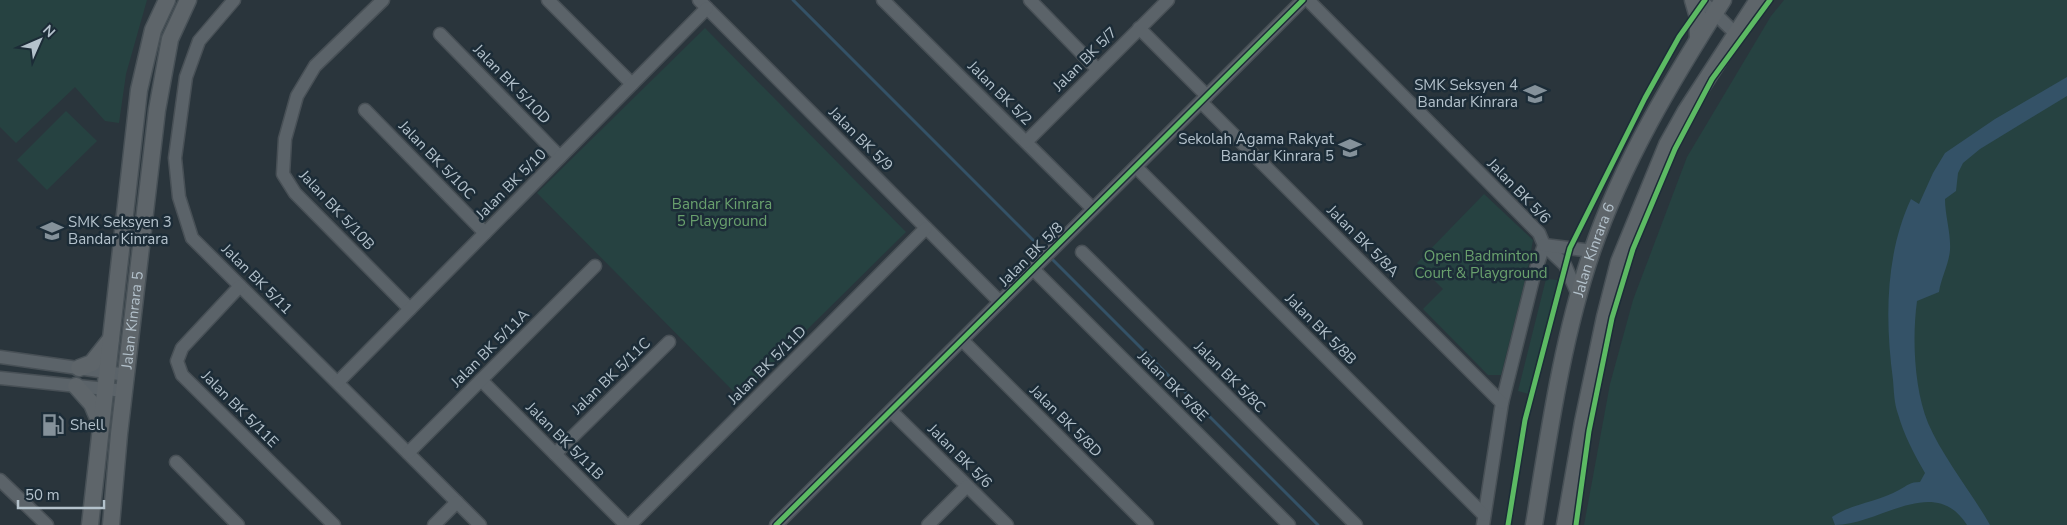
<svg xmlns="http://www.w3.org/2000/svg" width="2067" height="525" font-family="'Nunito Sans',sans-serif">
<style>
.green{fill:#264241}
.water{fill:#345267}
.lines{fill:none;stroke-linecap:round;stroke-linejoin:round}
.stream{stroke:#345267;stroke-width:3}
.minor-casing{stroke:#485056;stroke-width:15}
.major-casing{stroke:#485157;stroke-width:19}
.minor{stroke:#5b6369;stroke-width:12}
.major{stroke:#5e656a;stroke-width:16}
.cycleway-casing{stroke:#1c2c37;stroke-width:8}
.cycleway{stroke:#5cba63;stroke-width:5}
.labels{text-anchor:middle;stroke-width:5;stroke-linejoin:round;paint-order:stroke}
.street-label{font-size:15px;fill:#b4c2cc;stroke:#1c2c37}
.poi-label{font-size:15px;fill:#b4c2cc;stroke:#1c2c37;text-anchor:end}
.park-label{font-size:15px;fill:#69a06d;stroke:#1c2c37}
</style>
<rect width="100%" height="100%" fill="#2a353c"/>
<!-- green -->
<g class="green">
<path d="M0,0H147L126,74L119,123L105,121L75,87L16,143L0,127Z"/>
<path d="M1784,0H2067V525H1584L1610,384L1633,300L1687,157L1771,16Z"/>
<path d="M705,28L906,232L739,397L537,193Z"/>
<path d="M66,111L97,141L47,190L17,160Z"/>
<path d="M1484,194L1533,240L1528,268L1501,375H1488L1423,309L1443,289L1417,263Z"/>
<path d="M1546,279L1559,280L1536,396L1518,391Z"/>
</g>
<!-- water -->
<path class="water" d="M2067,77V96L1980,149L1963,163L1958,173L1956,191L1945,199C1945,216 1951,233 1950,250C1949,264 1941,278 1939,292L1917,301C1912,338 1914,388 1928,423C1942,456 1972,493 1990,525H1967C1934,473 1880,525 1835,525L1832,517C1853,503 1878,502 1899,490C1908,485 1910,482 1920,482L1925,473C1914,454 1904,435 1898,414C1894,403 1894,391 1893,380C1885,320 1885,255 1911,199L1919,204L1933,173L1945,153L1995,119Z"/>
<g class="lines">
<!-- stream -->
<g class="stream">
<path d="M793,0L1045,252"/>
<path d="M1050,257L1318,525"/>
</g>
<defs>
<g id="minor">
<path d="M234,0L199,41L186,77L175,158L179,197L192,238L480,525"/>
<path d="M383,0L315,66L297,96L285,139L283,174L295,193L410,309"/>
<path d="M548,0L632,84"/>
<path d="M699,0L1000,302"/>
<path d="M883,0L1093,209"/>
<path d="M1030,0L1097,69"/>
<path d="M1308,0L1539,233L1544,245L1534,275L1502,403L1483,525"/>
<path d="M1701,0L1735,33"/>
<path d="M1139,28L1207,96"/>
<path d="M440,34L560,157"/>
<path d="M1201,102L1502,403"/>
<path d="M365,110L485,233"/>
<path d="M1026,142L1168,0"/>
<path d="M1136,167L1484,515"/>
<path d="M1544,245L1565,265L1579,297"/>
<path d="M1544,245L1592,251"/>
<path d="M1082,252L1356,525"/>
<path d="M1033,269L1289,525"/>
<path d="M240,286L182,348L177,361L182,375L334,525"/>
<path d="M962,340L1147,525"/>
<path d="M0,357L127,375"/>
<path d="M0,378L125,391"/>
<path d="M481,380L626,525"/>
<path d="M338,382L707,8"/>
<path d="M891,411L1007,525"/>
<path d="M408,453L595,266"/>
<path d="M555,454L669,342"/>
<path d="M176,462L238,525"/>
<path d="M0,480L47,525"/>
<path d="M434,525L457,502"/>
<path d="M630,525L926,228"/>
<path d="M776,525L1303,0"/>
<path d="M928,525L967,486"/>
</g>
<g id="major">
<path d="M1693,0L1698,17V39"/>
<path d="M79,368L92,363L111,339"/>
<path d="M76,386L92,404L101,425"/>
<path d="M90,525L139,90L153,30L167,0"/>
<path id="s1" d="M111,525L119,434L157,110L170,39L188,0"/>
<path id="s2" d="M1534,525C1549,433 1562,339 1592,251C1623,161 1672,80 1723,0"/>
<path d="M1565,525L1583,422L1605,317L1619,262L1667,145L1686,111L1758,0"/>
</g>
</defs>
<!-- minor casing -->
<use href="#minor" class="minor-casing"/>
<!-- major casing -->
<use href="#major" class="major-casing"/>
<!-- minor -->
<use href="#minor" class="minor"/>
<!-- major -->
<use href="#major" class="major"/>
<defs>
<g id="cycleway">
<path d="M776,525L1303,0"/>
<path d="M1508,525L1525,420L1570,248L1645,98L1679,37L1705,0"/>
<path d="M1576,525L1589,431L1612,318L1633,249L1675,149L1712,79L1770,0"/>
</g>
</defs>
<!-- cycleway casing -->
<use href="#cycleway" class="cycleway-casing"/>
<!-- cycleway -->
<use href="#cycleway" class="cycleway"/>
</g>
<!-- icons -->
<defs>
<symbol id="school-bare" viewBox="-9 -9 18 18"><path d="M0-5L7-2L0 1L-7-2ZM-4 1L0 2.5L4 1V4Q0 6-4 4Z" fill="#84919a" stroke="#1c2c37" stroke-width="2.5" paint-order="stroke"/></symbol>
<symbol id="fuel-bare" viewBox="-9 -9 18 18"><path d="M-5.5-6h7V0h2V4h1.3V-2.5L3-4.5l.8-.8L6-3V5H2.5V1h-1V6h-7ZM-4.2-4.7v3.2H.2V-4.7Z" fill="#84919a" stroke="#1c2c37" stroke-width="2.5" paint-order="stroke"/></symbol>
</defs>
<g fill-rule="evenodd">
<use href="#school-bare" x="1519" y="78" width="32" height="32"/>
<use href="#school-bare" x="1334" y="132" width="32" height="32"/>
<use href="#school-bare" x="36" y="215" width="32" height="32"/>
<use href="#fuel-bare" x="37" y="409" width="32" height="32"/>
</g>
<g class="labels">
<!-- street labels -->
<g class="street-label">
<text transform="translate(1085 59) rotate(-45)" y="5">Jalan BK 5/7</text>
<text transform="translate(512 84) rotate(46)" y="5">Jalan BK 5/10D</text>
<text transform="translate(1000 93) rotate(45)" y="5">Jalan BK 5/2</text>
<text transform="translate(861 139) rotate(45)" y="5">Jalan BK 5/9</text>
<text transform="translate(437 160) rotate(46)" y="5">Jalan BK 5/10C</text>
<text transform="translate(511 184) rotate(-45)" y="5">Jalan BK 5/10</text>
<text transform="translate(1519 191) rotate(46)" y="5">Jalan BK 5/6</text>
<text transform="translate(337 210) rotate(47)" y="5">Jalan BK 5/10B</text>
<text transform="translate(1363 241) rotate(45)" y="5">Jalan BK 5/8A</text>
<text dy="5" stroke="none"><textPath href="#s2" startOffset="282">Jalan Kinrara 6</textPath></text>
<text transform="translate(1031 254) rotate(-45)" y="5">Jalan BK 5/8</text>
<text transform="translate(257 279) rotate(45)" y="5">Jalan BK 5/11</text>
<text dy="5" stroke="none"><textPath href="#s1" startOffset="206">Jalan Kinrara 5</textPath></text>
<text transform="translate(1321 329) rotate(45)" y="5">Jalan BK 5/8B</text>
<text transform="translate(490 348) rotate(-45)" y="5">Jalan BK 5/11A</text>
<text transform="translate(767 365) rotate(-45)" y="5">Jalan BK 5/11D</text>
<text transform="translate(611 376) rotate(-44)" y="5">Jalan BK 5/11C</text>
<text transform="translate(1230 377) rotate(45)" y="5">Jalan BK 5/8C</text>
<text transform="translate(1173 386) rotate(45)" y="5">Jalan BK 5/8E</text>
<text transform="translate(240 409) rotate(45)" y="5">Jalan BK 5/11E</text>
<text transform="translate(1066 421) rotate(45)" y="5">Jalan BK 5/8D</text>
<text transform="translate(565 441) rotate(45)" y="5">Jalan BK 5/11B</text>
<text transform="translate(960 456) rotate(45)" y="5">Jalan BK 5/6</text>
</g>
<!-- poi labels -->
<g class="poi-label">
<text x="1518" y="90">SMK Seksyen 4<tspan x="1518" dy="17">Bandar Kinrara</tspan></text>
<text x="1334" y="144">Sekolah Agama Rakyat<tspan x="1334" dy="17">Bandar Kinrara 5</tspan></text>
<text x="68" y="227" text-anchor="start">SMK Seksyen 3<tspan x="68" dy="17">Bandar Kinrara</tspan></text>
<text x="70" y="430" text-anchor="start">Shell</text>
</g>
<!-- park labels -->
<g class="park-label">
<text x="722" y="209">Bandar Kinrara<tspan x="722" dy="17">5 Playground</tspan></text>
<text x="1481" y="261">Open Badminton<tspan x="1481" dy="17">Court &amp; Playground</tspan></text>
</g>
</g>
<!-- north arrow -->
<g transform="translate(40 40) rotate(45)" stroke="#1c2c37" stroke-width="4" paint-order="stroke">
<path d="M0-4L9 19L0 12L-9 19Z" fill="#b4c2cc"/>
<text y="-8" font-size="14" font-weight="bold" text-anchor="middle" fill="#b4c2cc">N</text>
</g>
<!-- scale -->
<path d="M18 500v8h86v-8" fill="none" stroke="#b4c2cc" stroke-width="2.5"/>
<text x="25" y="500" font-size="15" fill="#b4c2cc" stroke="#1c2c37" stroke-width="4" paint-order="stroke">50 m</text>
</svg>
